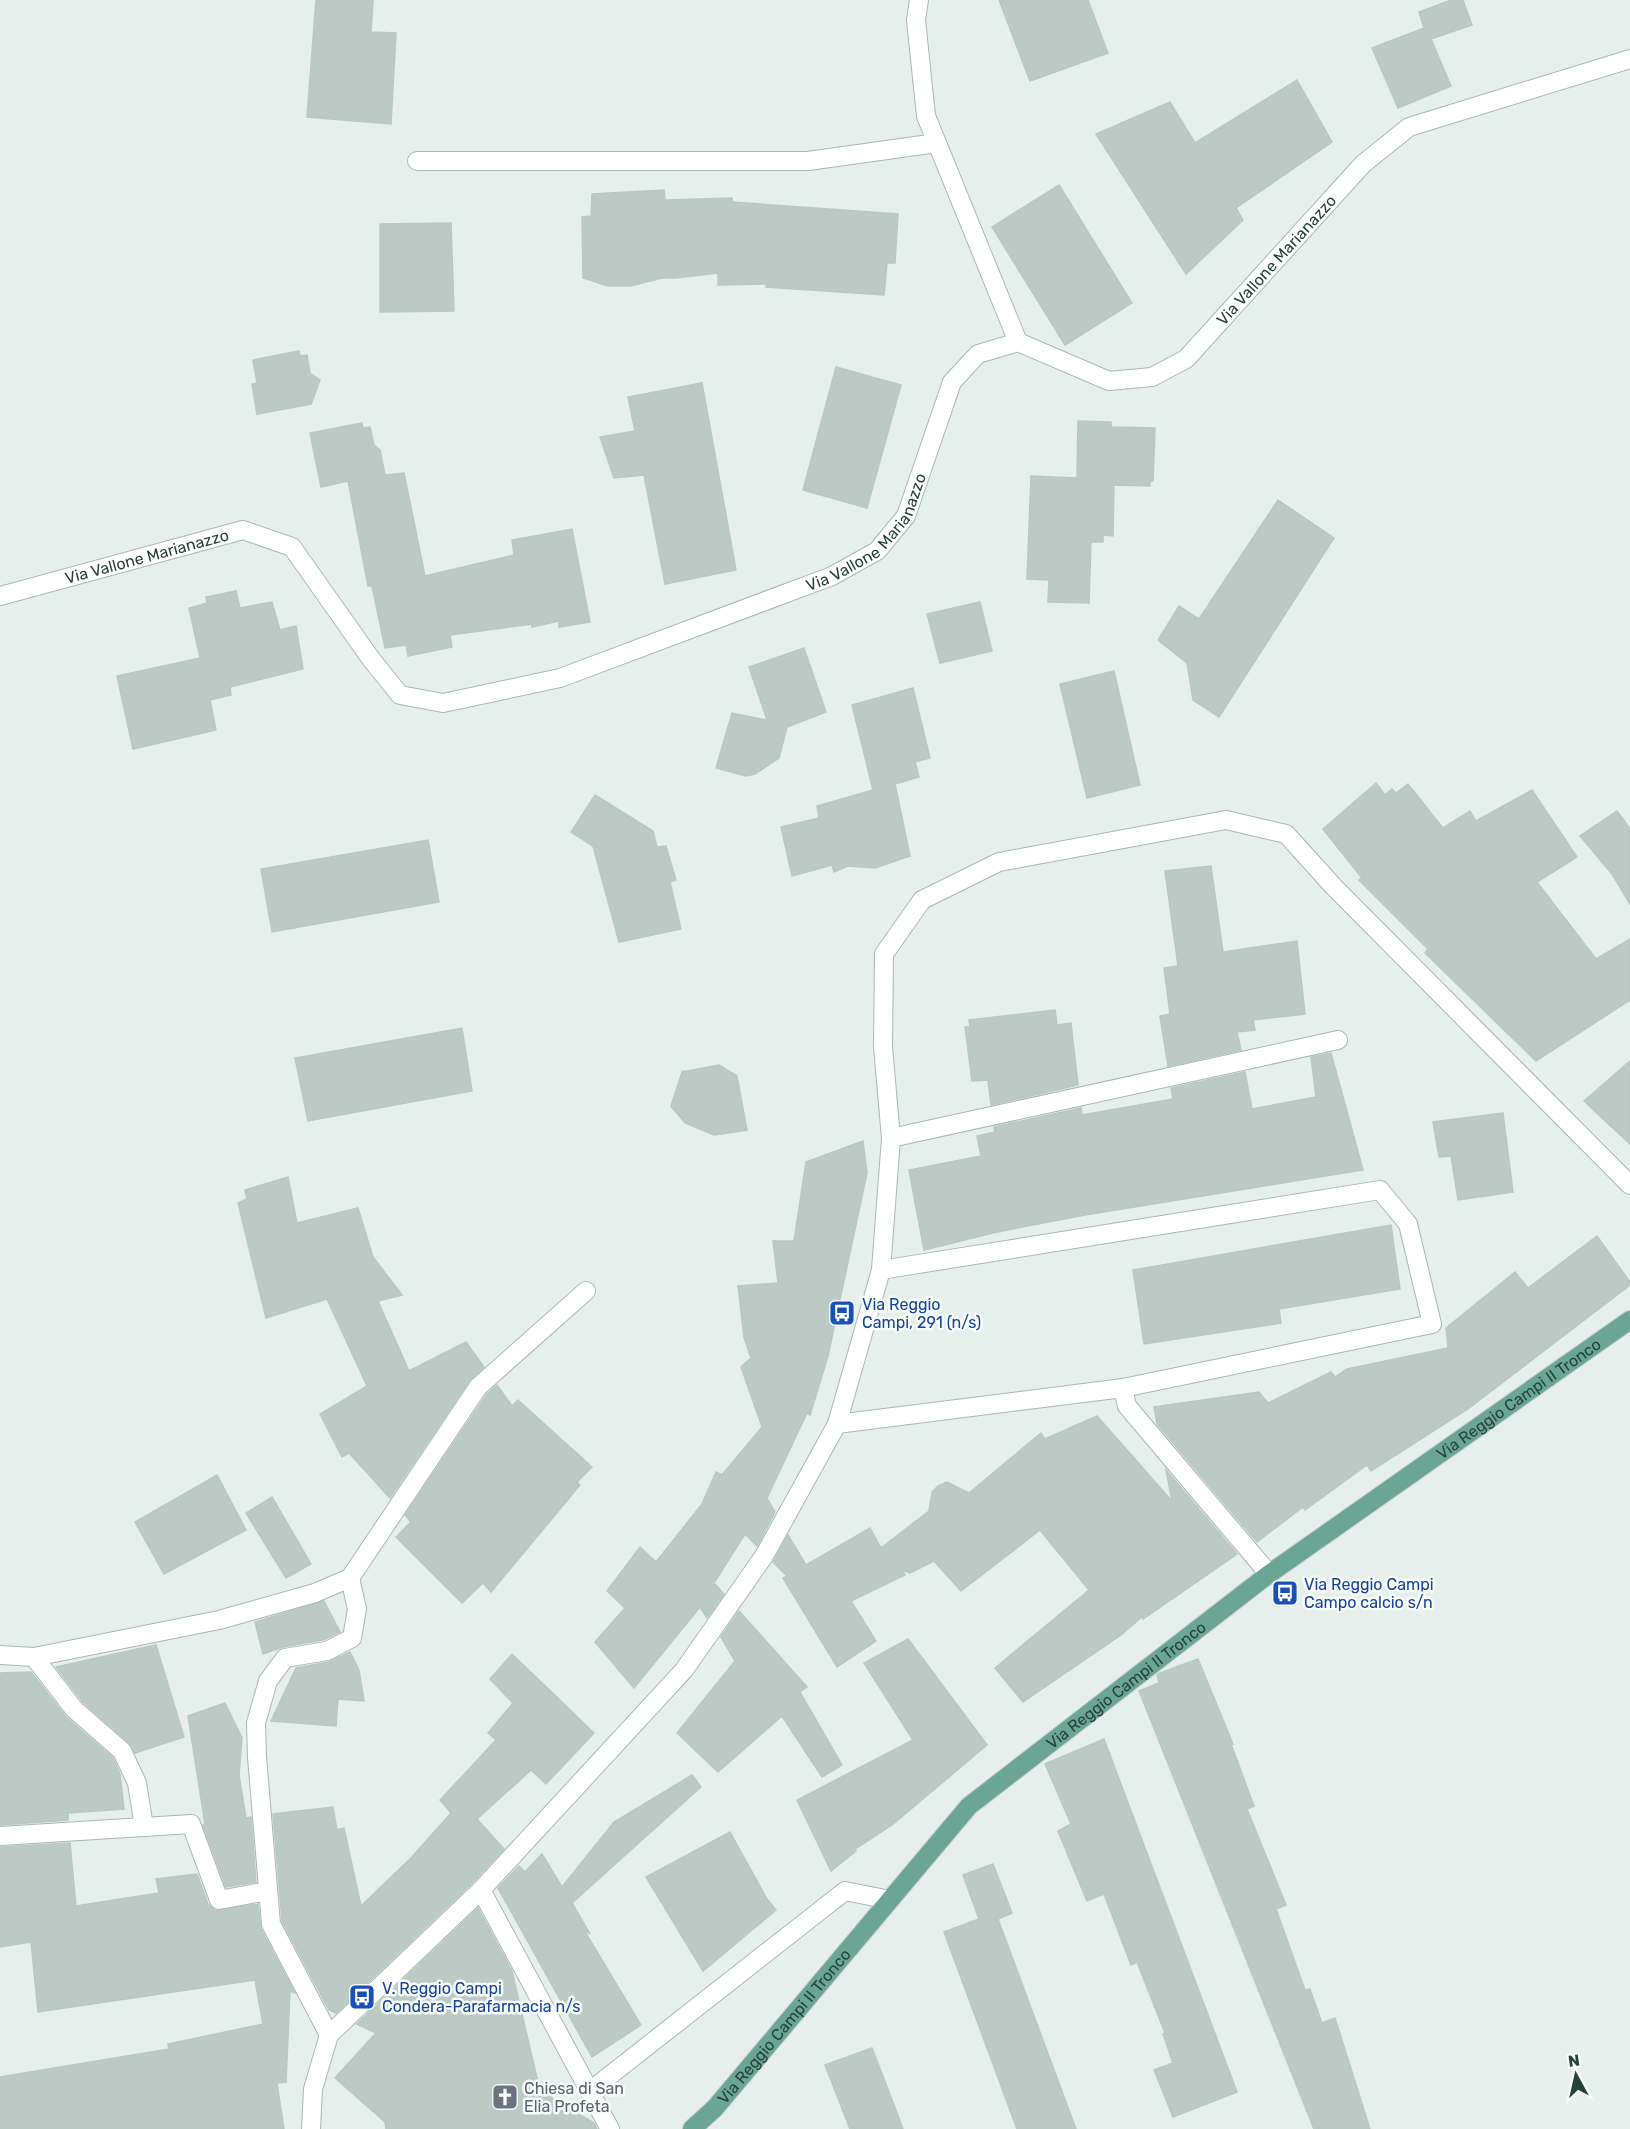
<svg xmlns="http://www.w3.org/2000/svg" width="1630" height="2129" font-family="Rubik,sans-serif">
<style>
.building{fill:#bbcac4;stroke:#b8c9c2;stroke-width:1.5}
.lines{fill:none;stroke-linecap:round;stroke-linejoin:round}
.minor-casing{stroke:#a8b8b2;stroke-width:20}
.major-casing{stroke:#c2cac8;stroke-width:20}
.minor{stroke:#fff;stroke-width:18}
.major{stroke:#6aa596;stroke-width:18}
.labels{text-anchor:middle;stroke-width:5;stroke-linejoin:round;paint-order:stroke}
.street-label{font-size:16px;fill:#24423a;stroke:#f7fbf9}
.transit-label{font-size:16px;fill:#164399;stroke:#f7fbf9;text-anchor:start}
.worship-label{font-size:16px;fill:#5b616d;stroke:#f7fbf9;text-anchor:start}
</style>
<rect width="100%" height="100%" fill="#e6efeb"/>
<!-- building -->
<g class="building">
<path d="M316,0H373L371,32L396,33L391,124L307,117Z"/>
<path d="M999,0H1088L1108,53L1030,81Z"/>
<path d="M1451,0H1463L1472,25L1431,39L1451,86L1398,108L1372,48L1424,28L1419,12Z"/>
<path d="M1297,80L1332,142L1236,208L1243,220L1186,274L1096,134L1170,102L1195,143Z"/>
<path d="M1059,185L1132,303L1065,345L992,227Z"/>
<path d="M664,190L665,200L732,198V202L898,214L895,263H887L884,295L766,287L767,284L718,285V273L676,278H662L630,286H608L583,278L582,217L591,216L592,194Z"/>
<path d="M451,223L454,311L380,312V224Z"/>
<path d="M299,351L300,356L307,355L310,373L320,380L311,404L257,414L252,384L257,383L253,360Z"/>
<path d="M836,367L901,385L867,508L803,490Z"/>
<path d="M702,383L736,570L665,584L644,475L614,478L600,437L635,431L628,397Z"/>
<path d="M1078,421L1111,422V427L1155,428L1153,481H1150V486L1114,485L1113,536L1103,535V542H1091L1089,603L1048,602L1049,580L1027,579L1031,476L1077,478Z"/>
<path d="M362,423L363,428L370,427L374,445L380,450L385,475L404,473L425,576L514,555L512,540L572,529L590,622L559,627V621L532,627V624L450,635L452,647L408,656L406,645L385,648L372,586H368L348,481L321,487L310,433Z"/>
<path d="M1278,500L1334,538L1219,717L1193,700L1187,663L1158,640L1179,606L1199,619Z"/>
<path d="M236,591L240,608L272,602L280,630L296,626L303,669L230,687L231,695L210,700L216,730L133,749L117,676L200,658L189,608L207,603L206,597Z"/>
<path d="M980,602L992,651L940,663L927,614Z"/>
<path d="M804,648L826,712L787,727L779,758L755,774L746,776L716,768L732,713L767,720L749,667Z"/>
<path d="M1114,671L1140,785L1087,798L1060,684Z"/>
<path d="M913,688L930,758L915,762L919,777L895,784L910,856L875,868L848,866L834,872L832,865L792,876L781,827L819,818L817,806L873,790L852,705Z"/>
<path d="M1376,783L1385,795L1392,789L1396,793L1408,784L1443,828L1470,811L1476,821L1532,790L1577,857L1537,882L1596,959L1630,939V1000L1536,1061L1425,953L1428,949L1359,880L1362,878L1323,829Z"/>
<path d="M595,795L653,831L657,847L666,846L676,880L670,882L681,929L619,942L593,846L571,832Z"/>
<path d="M1617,811L1630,829V904L1612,874L1580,836Z"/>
<path d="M428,840L439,902L272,932L261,869Z"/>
<path d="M1211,866L1223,952L1297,941L1305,1014L1253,1020L1255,1030L1237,1032L1241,1050L1168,1066L1160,1016L1170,1014L1164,968L1178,966L1165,871Z"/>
<path d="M1055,1010L1057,1025L1071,1023L1078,1085L991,1105L988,1080L972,1081L965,1027H970L969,1020Z"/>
<path d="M462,1028L472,1091L308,1121L295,1058Z"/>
<path d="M1331,1053L1363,1170L1085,1215L997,1232L924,1250L909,1170L981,1156L977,1136L995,1132L994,1127L1081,1108L1082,1115L1173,1099L1171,1088L1245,1072L1252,1109L1316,1097L1311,1057Z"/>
<path d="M1630,1061V1144L1584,1101Z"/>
<path d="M719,1065L737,1076L747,1130L714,1135L685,1123L671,1106L682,1072Z"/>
<path d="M1503,1113L1513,1192L1458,1200L1451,1156L1439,1157L1433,1122Z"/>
<path d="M863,1141L867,1173L828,1356L810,1415L807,1413L767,1498L775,1512L757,1546L745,1534L714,1583L724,1594L707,1618L700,1607L634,1688L595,1642L625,1608L607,1591L640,1547L656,1562L702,1504L716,1472L722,1475L762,1427L741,1367L751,1358L744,1337L738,1286L778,1283L773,1241H794L806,1162Z"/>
<path d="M288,1177L297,1223L358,1208L373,1257L402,1295L378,1301L409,1371L466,1342L484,1367L469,1381L390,1498L349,1453L342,1457L320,1414L367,1386L327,1299L266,1318L238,1203L247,1199L245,1190Z"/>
<path d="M1391,1225L1400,1289L1279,1309L1281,1323L1144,1344L1133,1270Z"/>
<path d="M1597,1236L1630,1282V1285L1468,1409L1371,1471L1367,1465L1305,1510L1303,1507L1257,1542L1157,1424L1154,1407L1259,1392L1268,1403L1331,1372L1335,1377L1347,1369L1448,1348L1446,1328L1515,1272L1528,1288Z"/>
<path d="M497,1385L512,1406L518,1400L592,1467L577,1482L580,1485L491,1592L483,1583L462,1603L396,1537L411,1522L405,1515L487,1394Z"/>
<path d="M1097,1416L1172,1501L1166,1470L1237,1554L1143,1619V1616L1121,1635L1023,1702L995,1668L1089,1590L1040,1530L961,1591L934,1561L910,1573L902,1570L905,1575L851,1601L876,1641L837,1667L783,1578L787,1576L773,1562L788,1535L806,1565L870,1528L881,1548L929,1511L932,1492L938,1486L947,1482L969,1493L1041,1433L1045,1439Z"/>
<path d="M217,1475L246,1530L164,1574L135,1522Z"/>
<path d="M272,1497L311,1564L286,1578L246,1513Z"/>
<path d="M324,1601L340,1632L323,1640L283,1647L263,1654L255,1622Z"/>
<path d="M739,1611L807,1687L800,1692L842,1765L822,1777L782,1716L718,1772L677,1733L735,1661L721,1637Z"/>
<path d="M908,1639L987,1745L892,1825L855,1849L856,1851L831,1871L797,1800L913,1740L864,1663Z"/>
<path d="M156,1645L184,1737L135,1753L129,1743L82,1701L56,1667Z"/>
<path d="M350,1652L359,1670L364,1701L338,1699L336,1726L271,1721L296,1668L329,1662Z"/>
<path d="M512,1654L594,1733L546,1784L531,1770L477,1819L504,1849L473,1882L336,2013L329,2010L282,1921L273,1814L333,1807L337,1830L344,1828L361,1906L411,1858L451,1813L440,1800L496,1740L488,1733L513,1703L490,1679Z"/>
<path d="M1198,1659L1233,1744H1231L1254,1806L1247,1809L1286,1905L1276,1909L1305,1990L1310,1989L1322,2023L1335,2018L1370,2129H1314L1139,1691L1159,1683L1157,1675L1160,1673Z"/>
<path d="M31,1672L66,1717L113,1758L120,1774L124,1809L68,1813V1820L0,1825V1673Z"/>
<path d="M225,1703L242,1738L239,1775L246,1818L251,1817L256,1882L226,1887L203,1825L205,1824L188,1716Z"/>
<path d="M1104,1739L1237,2092L1173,2117L1154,2070L1173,2063L1163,2034L1165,2033L1137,1962L1131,1965L1104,1894L1087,1901L1058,1831L1071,1824L1045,1764Z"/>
<path d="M692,1775L701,1787L572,1903L590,1934L584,1930L641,2025L592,2057L498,1888L519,1866L525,1872L542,1854L562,1887L614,1822Z"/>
<path d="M730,1832L767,1899L776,1910L703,1971L646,1877Z"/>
<path d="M70,1843L76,1906L159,1893L156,1879L197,1874L208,1904L215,1911L258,1904L261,1929L295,1993L290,1991L286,2082L277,2083L284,2129H0V2077L169,2049L168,2044L263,2024L255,1980L38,2012L31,1942L0,1947V1847Z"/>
<path d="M993,1864L1012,1913L998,1919L1076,2129H1017L944,1932L979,1919L963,1875Z"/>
<path d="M478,1908L512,1971L540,2091L594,2123L597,2129H386L385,2122L335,2078L376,2033L357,2024Z"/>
<path d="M872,2048L886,2084L903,2129H850L825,2065Z"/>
</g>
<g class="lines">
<defs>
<g id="minor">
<path d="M919,0L916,20L926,116L1018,342"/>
<path d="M417,161H808L937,143"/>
<path id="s1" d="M0,596L243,530L292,547L371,659L400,695L443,703L560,678L832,576L877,551L906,516L952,382L978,354L1018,342L1109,381L1152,377L1186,359L1363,164L1409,127L1630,59"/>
<path d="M891,1138L1338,1040"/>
<path d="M1123,1388L1127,1406L1269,1574"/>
<path d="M837,1424L1123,1388L1432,1324L1408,1224L1380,1190L881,1270"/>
<path d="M0,1655L34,1657L219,1620L315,1593L350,1578L478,1387L586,1291"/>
<path d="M34,1657L74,1709L122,1751L137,1783L144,1827"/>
<path d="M0,1836L191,1824L219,1900L268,1891"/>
<path d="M481,1890L610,2129"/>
<path d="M329,2035L271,1924L257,1757L256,1723L268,1681L285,1658L327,1651L352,1638L357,1609L350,1578"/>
<path d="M590,2091L845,1891L890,1900"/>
<path d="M311,2129L313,2089L329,2035L481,1890L684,1670L764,1556L837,1424L881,1270L891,1138L883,1047L884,954L922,900L999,862L1226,820L1286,834L1334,887L1630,1185"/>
</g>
<g id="major">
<path id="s2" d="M692,2129L715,2108L969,1806L1269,1574L1630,1320"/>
</g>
</defs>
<!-- minor casing -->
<use href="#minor" class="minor-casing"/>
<!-- major casing -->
<use href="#major" class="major-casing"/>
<!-- minor -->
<use href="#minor" class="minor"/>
<!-- major -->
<use href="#major" class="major"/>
</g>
<!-- icons -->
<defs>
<symbol id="bus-square" viewBox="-11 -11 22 22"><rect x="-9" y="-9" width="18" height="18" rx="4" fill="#1a4fb4" stroke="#f7fbf9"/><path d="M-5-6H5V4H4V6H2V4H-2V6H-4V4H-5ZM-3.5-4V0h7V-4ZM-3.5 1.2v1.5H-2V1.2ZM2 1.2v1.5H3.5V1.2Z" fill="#fff"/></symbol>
<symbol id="church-square" viewBox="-11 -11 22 22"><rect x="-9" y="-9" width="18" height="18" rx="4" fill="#6b7280" stroke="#f7fbf9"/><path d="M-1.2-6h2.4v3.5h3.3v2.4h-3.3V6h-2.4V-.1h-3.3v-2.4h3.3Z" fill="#fff"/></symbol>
</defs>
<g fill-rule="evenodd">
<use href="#bus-square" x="827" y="1298" width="30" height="30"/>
<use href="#bus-square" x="1270" y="1578" width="30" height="30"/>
<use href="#bus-square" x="347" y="1982" width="30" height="30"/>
<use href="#church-square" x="490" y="2082" width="30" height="30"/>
</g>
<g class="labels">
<!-- street labels -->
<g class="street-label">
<text dy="6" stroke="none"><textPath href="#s1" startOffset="1574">Via Vallone Marianazzo</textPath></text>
<text dy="6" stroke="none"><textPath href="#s1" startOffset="998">Via Vallone Marianazzo</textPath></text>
<text dy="6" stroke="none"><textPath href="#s1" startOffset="152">Via Vallone Marianazzo</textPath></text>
<text dy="6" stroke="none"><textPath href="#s2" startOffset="1110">Via Reggio Campi II Tronco</textPath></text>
<text dy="6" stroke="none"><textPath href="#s2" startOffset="624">Via Reggio Campi II Tronco</textPath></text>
<text dy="6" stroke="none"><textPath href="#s2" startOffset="138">Via Reggio Campi II Tronco</textPath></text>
</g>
<!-- transit labels -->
<g class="transit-label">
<text x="862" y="1310">Via Reggio<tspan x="862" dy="18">Campi, 291 (n/s)</tspan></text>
<text x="1304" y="1590">Via Reggio Campi<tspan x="1304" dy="18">Campo calcio s/n</tspan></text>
<text x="382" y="1994">V. Reggio Campi<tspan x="382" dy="18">Condera-Parafarmacia n/s</tspan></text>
</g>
<!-- worship labels -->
<g class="worship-label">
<text x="524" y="2094">Chiesa di San<tspan x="524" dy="18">Elia Profeta</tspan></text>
</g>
</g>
<!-- north arrow -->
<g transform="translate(1576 2075) rotate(352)" stroke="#f7fbf9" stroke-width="4.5" paint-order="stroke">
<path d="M0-4.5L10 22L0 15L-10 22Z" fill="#24423a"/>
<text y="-9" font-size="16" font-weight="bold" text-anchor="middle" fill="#24423a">N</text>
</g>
</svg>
